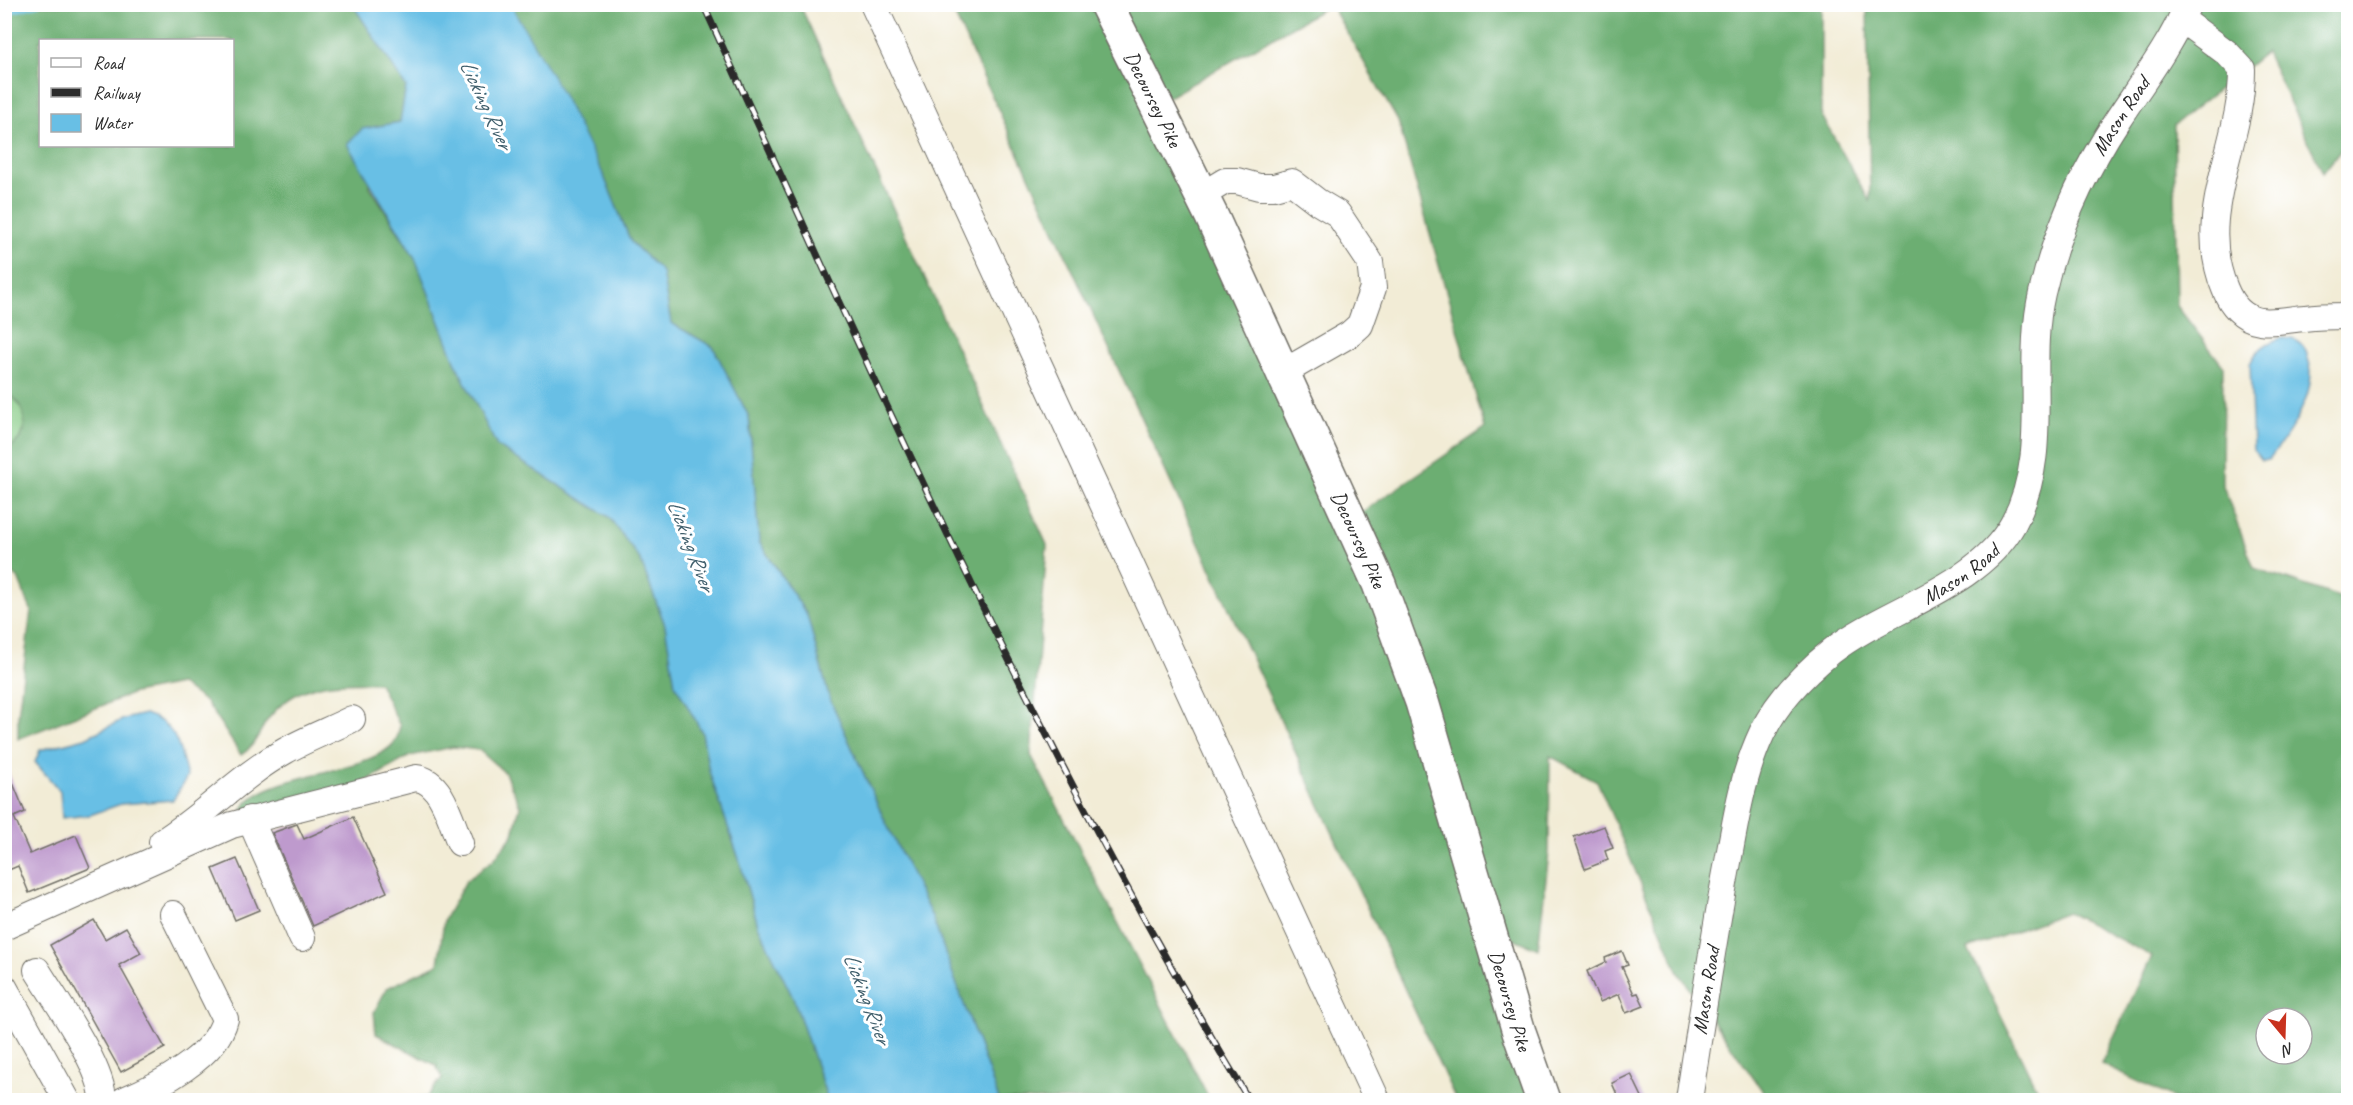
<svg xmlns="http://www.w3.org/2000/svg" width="2353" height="1105" font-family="Caveat,sans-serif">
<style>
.green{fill:#85ca84;stroke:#587a58;stroke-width:1.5}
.forest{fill:#6cae72;stroke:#4c6c4e;stroke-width:1.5;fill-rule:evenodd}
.water{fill:#68bfe5;stroke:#4a7588;stroke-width:1.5}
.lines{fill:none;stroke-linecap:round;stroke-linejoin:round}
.stream{stroke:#68bfe5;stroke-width:5}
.building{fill:#be9acd}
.minor-casing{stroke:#716f67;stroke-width:28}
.major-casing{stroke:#716f67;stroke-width:36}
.minor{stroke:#fff;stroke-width:26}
.major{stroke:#fff;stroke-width:33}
.rail-casing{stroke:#2b2b2b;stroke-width:7}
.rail{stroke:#fff;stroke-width:4.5;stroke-dasharray:14;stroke-linecap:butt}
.labels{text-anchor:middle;stroke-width:6;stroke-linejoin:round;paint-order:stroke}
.street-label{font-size:21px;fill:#2b2b2b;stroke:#fff}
.water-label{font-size:22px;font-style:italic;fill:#405f6c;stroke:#fff}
</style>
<rect width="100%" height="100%" fill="#fff"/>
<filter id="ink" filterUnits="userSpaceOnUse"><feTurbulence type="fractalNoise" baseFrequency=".0167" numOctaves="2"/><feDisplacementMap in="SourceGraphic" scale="12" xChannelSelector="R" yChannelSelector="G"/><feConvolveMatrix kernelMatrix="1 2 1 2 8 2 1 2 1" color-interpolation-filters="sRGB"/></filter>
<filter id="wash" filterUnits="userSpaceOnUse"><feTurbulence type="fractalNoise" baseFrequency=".008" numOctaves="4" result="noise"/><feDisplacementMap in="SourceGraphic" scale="24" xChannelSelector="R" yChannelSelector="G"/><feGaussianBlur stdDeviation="1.35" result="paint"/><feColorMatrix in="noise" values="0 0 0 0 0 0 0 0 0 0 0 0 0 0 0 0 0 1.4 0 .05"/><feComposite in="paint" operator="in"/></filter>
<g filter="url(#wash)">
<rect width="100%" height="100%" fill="#f2ecd6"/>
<!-- green -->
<path class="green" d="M5,396L13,397C23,406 29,426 20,438C17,443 9,448 5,452Z"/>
<!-- forest -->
<g class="forest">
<path d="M5,5H353L406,86L400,122L363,129L369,185L415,258L457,366L497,446L609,517L640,559L665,625L675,684L702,732L709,771L739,859L758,925L794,1000L828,1100H411L427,1097L442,1078L436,1065L376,1034L374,1012L387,988L438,964L444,920L466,881L494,859L513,835L520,806L505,773L479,750L453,747L410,756L358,786L241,811C259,771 375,775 396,740C398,736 399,730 400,726L379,683C334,681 294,682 266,722C258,735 254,747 241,755L207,703L180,684L134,693L18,739V716L31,610L18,578L5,569V452C9,448 17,443 20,438C29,426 23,406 13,397L4,396ZM40,40H232V146H40Z"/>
<path d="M511,5H800L1047,545L1031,755L1210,1100H999L932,917L884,819L829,697L807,615L759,542L749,417L713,347L671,323L662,272L631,242L603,174Z"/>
<path d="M950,5H1330L1158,103L1352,519L1485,428L1398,121L1331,5H1821V114L1870,202L1867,5H2348V141L2323,173L2266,52L2174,125L2177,306L2223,366L2222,483L2254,568L2348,600V1098L2177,1100L2101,1064L2152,956L2067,912L1968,949L2042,1100H1769L1679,973L1597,781L1550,756L1549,852L1538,949L1489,928L1543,1100H1456ZM2266,1018H2302V1054H2266Z"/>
</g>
<!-- water -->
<g class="water">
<path d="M353,5H511L564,97L603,174L631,242L662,272L671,323L713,347L749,417L759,542L807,615L829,697L884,819L932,917L999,1100H828L794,1000L758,925L739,859L709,771L702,732L675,684L665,625L640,559L609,517L497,446L457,366L415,258L347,144L362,129L400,122L406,87Z"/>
<path d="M2282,338C2295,338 2303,342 2307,354C2308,360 2311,366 2311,372C2311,402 2287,438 2268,460H2261L2253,450L2250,364C2256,349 2267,342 2282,338Z"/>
<path d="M145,714C177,723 180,749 187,777L173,800L121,804L90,815L62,818L60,791L35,762L40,750L85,738L124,719Z"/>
</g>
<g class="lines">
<!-- stream -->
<path class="stream" d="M4,13L38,4"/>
</g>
<g id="blocks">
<!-- building -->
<g class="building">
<path d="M5,764L25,812L14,817L30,854L76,835L90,868L29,893L18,866L4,872Z"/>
<path d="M353,817L387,892L313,926L272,833L297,824L304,839Z"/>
<path d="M1604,826L1613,848L1605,851L1608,860L1585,869L1574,837Z"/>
<path d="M237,859L259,910L235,920L213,869Z"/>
<path d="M94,920L105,939L126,927L141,953L119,965L165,1048L121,1072L50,945Z"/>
<path d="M1622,951L1628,965L1622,967L1634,994L1638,993L1644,1006L1626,1013L1619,994L1600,1002L1587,971L1606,962L1605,958Z"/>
<path d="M1631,1074L1644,1101H1620L1612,1083Z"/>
</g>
</g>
</g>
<g filter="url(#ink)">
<use href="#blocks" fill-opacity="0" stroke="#716f67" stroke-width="1.5"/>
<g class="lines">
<defs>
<g id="minor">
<path d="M873,4L1377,1100"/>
<path d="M2181,19L2227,53L2242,69C2243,143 2193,213 2225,289C2231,304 2242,318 2260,321C2275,323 2290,319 2305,318C2319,316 2333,316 2346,316"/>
<path d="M1202,195L1225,181H1237L1259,187H1274L1292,182L1318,202L1338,214L1370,262L1373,288L1360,325L1350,334L1284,372"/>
<path d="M250,819L302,938"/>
<path d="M162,842C205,815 240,776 285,751C306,739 330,730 352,719"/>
<path d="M4,927L232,825L416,778C442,780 451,822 460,843"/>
<path d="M37,970C56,1001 103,1067 103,1100"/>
<path d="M4,987L67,1100"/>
<path d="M124,1100C158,1086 216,1057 225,1019L173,914"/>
<path id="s1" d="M1689,1100C1701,1021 1713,941 1728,862C1736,818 1743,773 1762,733C1777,701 1805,673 1832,651C1886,609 1978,587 2013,524C2053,451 2024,370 2042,293C2056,231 2084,171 2118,119C2143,81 2170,46 2188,4"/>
</g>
<g id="major">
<path id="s2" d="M1106,4L1211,215L1379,584L1422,702L1519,1032L1543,1100"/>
</g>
</defs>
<!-- minor casing -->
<use href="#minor" class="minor-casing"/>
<!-- major casing -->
<use href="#major" class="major-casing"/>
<!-- minor -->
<use href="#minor" class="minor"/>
<!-- major -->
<use href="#major" class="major"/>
<defs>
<path id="rail" d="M703,4C873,376 1037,751 1249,1100"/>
</defs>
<!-- rail casing -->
<use href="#rail" class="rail-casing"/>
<!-- rail -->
<use href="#rail" class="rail"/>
</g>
</g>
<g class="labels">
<!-- street labels -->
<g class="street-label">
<text dy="7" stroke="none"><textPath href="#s2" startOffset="106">Decoursey Pike</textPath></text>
<text dy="7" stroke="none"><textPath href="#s1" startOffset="1137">Mason Road</textPath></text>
<text dy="7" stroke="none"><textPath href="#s2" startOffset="592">Decoursey Pike</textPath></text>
<text dy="7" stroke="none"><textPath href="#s1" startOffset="634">Mason Road</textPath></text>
<text dy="7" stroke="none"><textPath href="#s1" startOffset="111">Mason Road</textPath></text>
<text dy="7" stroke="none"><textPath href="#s2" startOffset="1078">Decoursey Pike</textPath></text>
</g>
<!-- water labels -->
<g class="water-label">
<text transform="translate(487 104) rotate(65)" y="8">Licking River</text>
<text transform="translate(692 545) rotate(69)" y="8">Licking River</text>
<text transform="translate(868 998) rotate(69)" y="8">Licking River</text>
</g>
</g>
<!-- margin -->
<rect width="2353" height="1105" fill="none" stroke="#fff" stroke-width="24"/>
<!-- legend -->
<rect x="39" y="39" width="195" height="108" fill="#ffffff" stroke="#aaaaaa" stroke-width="1.5"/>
<rect x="51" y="58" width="30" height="9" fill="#ffffff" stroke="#aaaaaa" stroke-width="1.5"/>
<text x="93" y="69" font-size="18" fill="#2b2b2b">Road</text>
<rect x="51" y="88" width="30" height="9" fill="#2b2b2b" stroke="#aaaaaa" stroke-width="1.5"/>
<text x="93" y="99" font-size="18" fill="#2b2b2b">Railway</text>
<rect x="51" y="114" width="30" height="18" fill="#68bfe5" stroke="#aaaaaa" stroke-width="1.5"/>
<text x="93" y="129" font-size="18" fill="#2b2b2b">Water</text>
<!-- north arrow -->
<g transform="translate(2284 1036) rotate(161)"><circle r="28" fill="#ffffff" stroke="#aaaaaa" stroke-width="1.5"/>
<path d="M0-4.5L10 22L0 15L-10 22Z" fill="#c8321e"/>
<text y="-9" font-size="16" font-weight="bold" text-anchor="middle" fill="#2b2b2b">N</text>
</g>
</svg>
